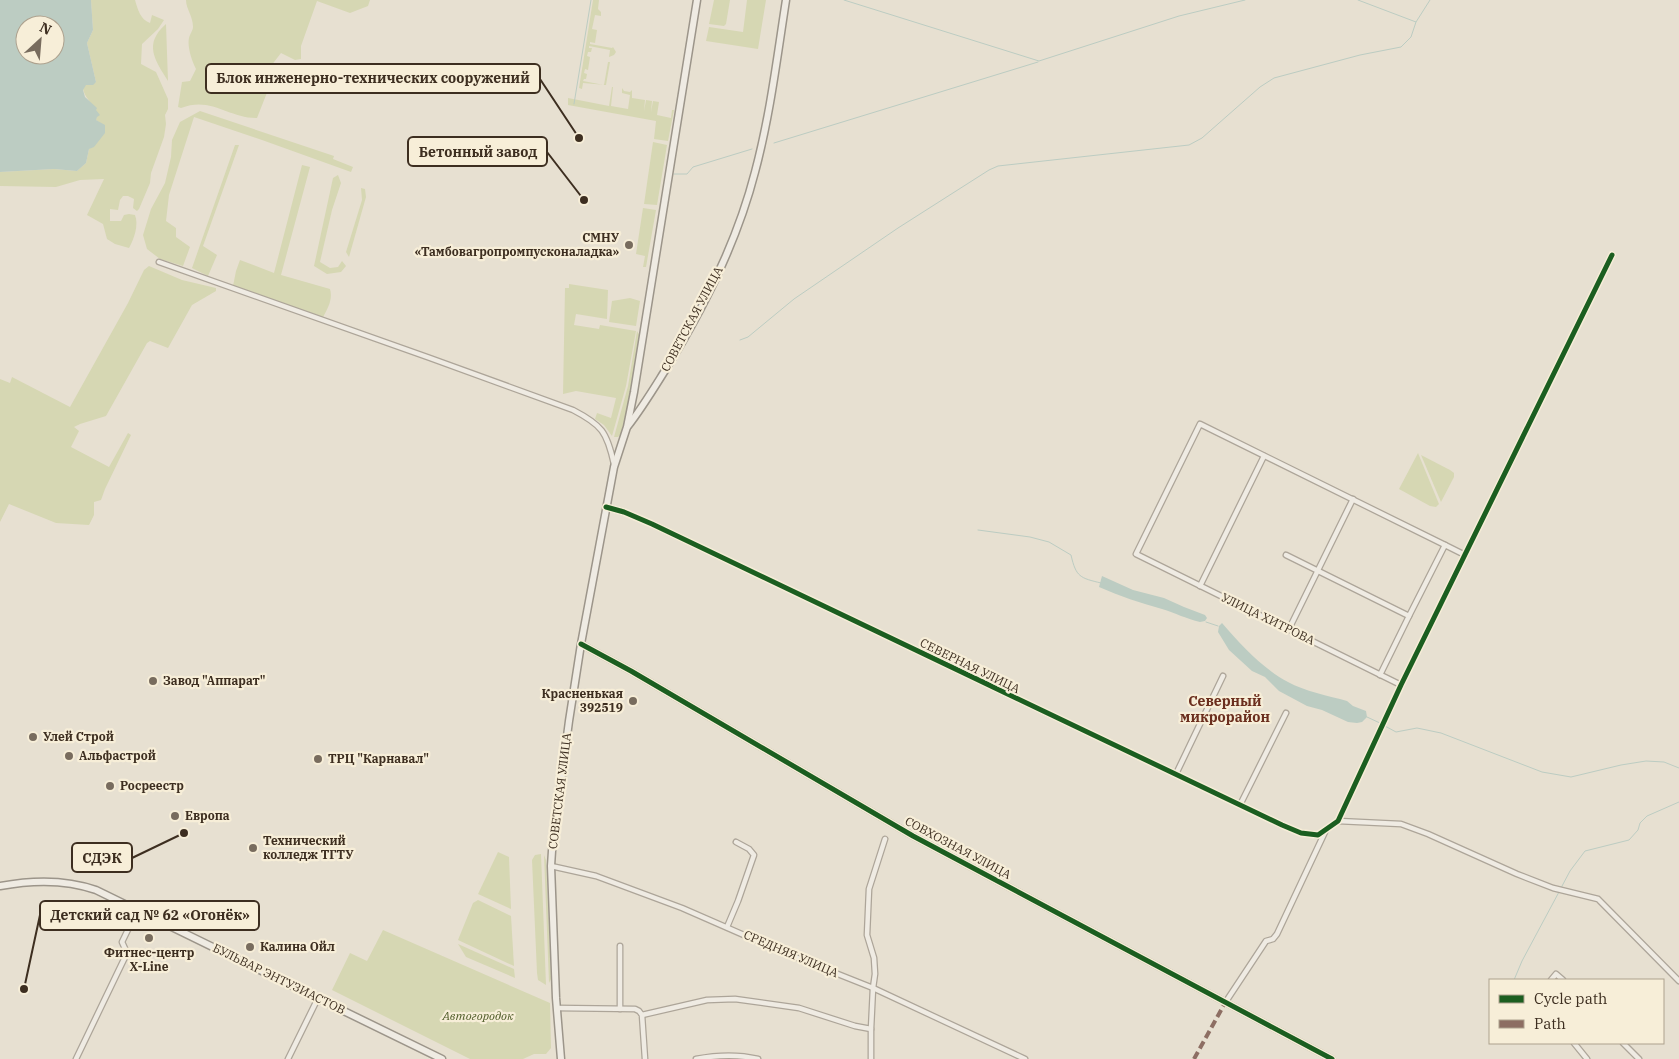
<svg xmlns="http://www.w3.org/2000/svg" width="1679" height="1059" font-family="'IBM Plex Serif',serif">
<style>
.green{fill:#d6d7b3}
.water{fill:#bcccc2;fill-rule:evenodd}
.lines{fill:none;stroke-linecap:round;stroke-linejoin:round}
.stream{stroke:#bcccc2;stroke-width:1}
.minor-casing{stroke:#ada599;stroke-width:7}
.tertiary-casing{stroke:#ada599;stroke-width:8}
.secondary-casing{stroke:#9c958a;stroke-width:9}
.minor{stroke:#efebe3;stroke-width:4.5}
.tertiary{stroke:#efebe3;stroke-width:5.5}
.secondary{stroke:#efebe3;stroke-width:6}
.quiet{stroke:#8d6e63;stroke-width:4;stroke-dasharray:8 4;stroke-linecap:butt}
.cycleway-casing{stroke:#f7eed8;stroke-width:8}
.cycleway{stroke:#1b5e20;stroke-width:5}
.poi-dot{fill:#786c5e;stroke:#f7eed8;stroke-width:2}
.labels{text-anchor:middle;stroke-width:4.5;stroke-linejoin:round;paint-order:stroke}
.poi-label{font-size:12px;font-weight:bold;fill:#3d2e20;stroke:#f7eed8;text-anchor:start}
.street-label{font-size:12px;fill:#3d2e20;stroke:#f7eed8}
.park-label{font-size:12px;font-style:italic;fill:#4d5a26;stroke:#f7eed8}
.neighbourhood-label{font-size:14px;font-weight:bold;fill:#6b2e1e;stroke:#f7eed8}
.leader{fill:none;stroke:#3d2e20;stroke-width:2}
.callout-dot{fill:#3d2e20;stroke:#f7eed8;stroke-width:2}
.callout{fill:#f7eed8;stroke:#3d2e20;stroke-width:2}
.callout-label{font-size:14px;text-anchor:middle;font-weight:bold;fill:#3d2e20}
</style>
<rect width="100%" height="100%" fill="#e7e0d1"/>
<!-- green -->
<g class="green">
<path d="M91,0H135C138,10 140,19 150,23L152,15L164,20L158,29L142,44L141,64L156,72L168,99V109L165,115L166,124L164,137L151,173L150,183L139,209L137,211L133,208L134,199L128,196H123L120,200L118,210L110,209V221H121L124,215L129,214L135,215C139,225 134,239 129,248L115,244L107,239L103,224L87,215L104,179L80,180L56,187L0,186V172L54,169L77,171L86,163L89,149L100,123L96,120C99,105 87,104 83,89L85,85L96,82L87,43L93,30Z"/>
<path d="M186,0H370L368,6L350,13L317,1L301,46V59L295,60L281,53L271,66L266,77L270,85L257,118C228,118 211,96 181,108L178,107L182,82L190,81L196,69C192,61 187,47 189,38C190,34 193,30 193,27C193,16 186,9 186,0Z"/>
<path d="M593,0H599L598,9L601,12V16L595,15L592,29L597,30L595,43L590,42V44L612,48L613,47L616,52L614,55L609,57L610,50L589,46V48H592L591,52H588L587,56L590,57L588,70L585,69L584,73L587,74L586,79H584L583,81L604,85L608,62H610L606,85L583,83L582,89L579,88Z"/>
<path d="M714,0H730L726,24L724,26L709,24Z"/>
<path d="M747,0H766L758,49L706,41L709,27L743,32Z"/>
<path d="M166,24L168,81C155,60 143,44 166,24Z"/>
<path d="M612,87H613L611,106L628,109L630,95L622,93V88L624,91L630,92L632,90V98L645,100L644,111L646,100L652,101L651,112L653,101L659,102L657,115L671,118L672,110H674L668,141L654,139L656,121L568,105V98L609,106Z"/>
<path d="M200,111L334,156L333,159L353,167L351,172L262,140L194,117L169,195L166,221L176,228V237L190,247L183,266L160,259L147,249L143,235L151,209L165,183L171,157L172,140L180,122Z"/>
<path d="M653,142L667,145L657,205L644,204Z"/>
<path d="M235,145H239L203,246L217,255L208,276L192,268Z"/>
<path d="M302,165L310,167L281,275L330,289C333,299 328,308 323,317L233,286L236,271L240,260L274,273Z"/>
<path d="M338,175L341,183L332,210L320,262L330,268L338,267L342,261L346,266L341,272L327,274L314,266L333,178Z"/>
<path d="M361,188L365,189L366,197L349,257L346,252L362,200Z"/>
<path d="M643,208L656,210L646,267H643L645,256L636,254Z"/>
<path d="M149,266L182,280L216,288V291L192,305L168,348L150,341L147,343L106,416L80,424L74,427L79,431L71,447L109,467L128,433L131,435L105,489L101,500L94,502V515L89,525L56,523L9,504L0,522V379L10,383L12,377L70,407L128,303L144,270Z"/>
<path d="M569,284L608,290L607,319L576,314L574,325L599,329L600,325L636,331L626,386L612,436L604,425L595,419L597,413L611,418L616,398L576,391L563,394L565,288H569Z"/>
<path d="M630,298L640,301L636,326L609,322L612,301Z"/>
<path d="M637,331L640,336L632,386L621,434L618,437H614L628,386Z"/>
<path d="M1418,453L1439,504L1436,507L1430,506L1399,489Z"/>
<path d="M1421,455L1450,470L1454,473V477L1441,502Z"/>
<path d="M498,852L509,857L511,909L478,894Z"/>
<path d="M541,854L546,985L538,980L537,973L532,860L535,855Z"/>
<path d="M544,855L546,860L551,979L549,983Z"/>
<path d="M478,900L511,916L514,966L458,940L473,903Z"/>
<path d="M383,930L550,1003L551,1048L546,1054H534L523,1059H470L332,990L350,953L367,961Z"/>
<path d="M458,944L514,969L515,978L466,957Z"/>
</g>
<!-- water -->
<g class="water">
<path d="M0,0H91L93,30L87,43L96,82L93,85H86L83,90L85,97L97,108L96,110L100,115L97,117L96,120L105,125V133L94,147L89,149L86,163L77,171L54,169L0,172ZM25,25H55V55H25Z"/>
<path d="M1102,576L1133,590L1164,598L1184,607L1205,615L1207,618L1205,621L1200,622C1187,619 1175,613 1162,609C1140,603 1120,596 1099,587Z"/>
<path d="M1222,623C1241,645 1262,668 1288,682C1304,691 1329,696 1347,701L1353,706L1366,711L1367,717L1362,722L1357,723L1348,722L1322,710L1307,706L1279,691L1265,677L1252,671L1229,650L1218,632L1219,626Z"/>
</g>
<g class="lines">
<!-- stream -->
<g class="stream">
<path d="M844,0L1039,61L1179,16L1245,0"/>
<path d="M1358,0L1416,22L1430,0"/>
<path d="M574,104L591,0"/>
<path d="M774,143L1038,62"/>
<path d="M674,174H687L693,167L752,149"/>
<path d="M740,340L748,337L794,299L898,228L989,170L998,166L1189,145L1202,138L1260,87L1274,78L1360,55L1401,47L1411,37L1416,22"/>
<path d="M978,530L1030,537L1049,542L1071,555C1076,577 1080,578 1101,583"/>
<path d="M1206,622L1218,626"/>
<path d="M1367,717L1382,724"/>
<path d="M1385,726L1396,732L1417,728L1441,733L1542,772L1571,777L1621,765L1646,761L1664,762L1679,768"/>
<path d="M1561,888L1570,871L1585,851L1629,840L1638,830L1640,823L1647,816L1679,802"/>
<path d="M1514,980L1522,961L1559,892"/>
</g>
<defs>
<g id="minor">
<path d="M159,262L430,358L573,410C602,425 607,432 614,464"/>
<path d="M606,507L624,512L652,524L1282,825L1301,833L1318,835L1338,821L1401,685L1612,255"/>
<path d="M1286,555L1409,616L1380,675"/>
<path d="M1200,586L1264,456"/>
<path d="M1409,616L1445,545L1465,555"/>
<path d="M1289,629L1353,499"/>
<path d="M1401,685L1136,554L1200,424L1445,545"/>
<path d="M1176,774L1223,676"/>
<path d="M1240,805L1286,713"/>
<path d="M1338,821L1401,824L1428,834L1517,874L1553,888L1598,899L1679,981"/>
<path d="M551,866L596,876L682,908L785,953L873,988L1025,1059"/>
<path d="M727,927L738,901L754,855L749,849L736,842"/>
<path d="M1551,980L1556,974L1563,980"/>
<path d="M1225,1003L1266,941L1273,939L1277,934L1325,832"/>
<path d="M557,1008L635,1009L639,1011L642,1015L645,1059"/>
<path d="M620,1009V946"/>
<path d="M642,1015L707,1000L735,999L799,1008L855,1026L871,1029V1059"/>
<path d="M871,1029L873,988L875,974L874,958L867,935L869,889L885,839"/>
<path d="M1574,1043L1587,1059"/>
<path d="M1623,1043L1639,1059"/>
<path d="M76,1059L127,953L122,942L138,909"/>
<path d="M288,1059L318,998"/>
<path d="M696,1059C717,1055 737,1054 758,1059"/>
</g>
<path id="tertiary" d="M581,644L631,671L913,836L1332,1059"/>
<g id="secondary">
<path d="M628,426C642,408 654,388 666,369C704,308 737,242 755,172C770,116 777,58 786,0"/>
<path d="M0,886C32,880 65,879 96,890L442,1059"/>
<path d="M561,1059L556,998L551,866L552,851L569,721L581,644L614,467L627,427L634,392L697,0"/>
</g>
</defs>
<!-- minor casing -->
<use href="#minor" class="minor-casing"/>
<!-- tertiary casing -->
<use href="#tertiary" class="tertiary-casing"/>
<!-- secondary casing -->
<use href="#secondary" class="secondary-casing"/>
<!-- minor -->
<use href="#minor" class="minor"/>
<!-- tertiary -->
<use href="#tertiary" class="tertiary"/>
<!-- secondary -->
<use href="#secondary" class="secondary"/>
<!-- quiet -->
<path class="quiet" d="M1194,1059L1225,1003"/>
<defs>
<g id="cycleway">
<path d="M606,507L624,512L652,524L1282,825L1301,833L1318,835L1338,821L1401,685L1612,255"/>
<path d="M581,644L631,671L913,836L1332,1059"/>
</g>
</defs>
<!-- cycleway casing -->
<use href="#cycleway" class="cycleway-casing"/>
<!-- cycleway -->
<use href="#cycleway" class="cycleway"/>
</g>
<!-- markers -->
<g class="poi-dot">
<circle cx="629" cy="245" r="5"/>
<circle cx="153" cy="681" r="5"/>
<circle cx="633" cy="701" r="5"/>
<circle cx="33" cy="737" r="5"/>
<circle cx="69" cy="756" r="5"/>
<circle cx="318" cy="759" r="5"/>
<circle cx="110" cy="786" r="5"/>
<circle cx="175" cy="816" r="5"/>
<circle cx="253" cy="848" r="5"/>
<circle cx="149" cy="938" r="5"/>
<circle cx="250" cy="947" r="5"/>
</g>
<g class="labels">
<!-- poi labels -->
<g class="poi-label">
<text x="619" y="242" text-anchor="end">СМНУ<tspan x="619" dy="14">«Тамбовагропромпусконаладка»</tspan></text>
<text x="163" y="685">Завод "Аппарат"</text>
<text x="623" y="698" text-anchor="end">Красненькая<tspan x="623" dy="14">392519</tspan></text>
<text x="43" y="741">Улей Строй</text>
<text x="79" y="760">Альфастрой</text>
<text x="328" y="763">ТРЦ "Карнавал"</text>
<text x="120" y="790">Росреестр</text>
<text x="185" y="820">Европа</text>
<text x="263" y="845">Технический<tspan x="263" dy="14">колледж ТГТУ</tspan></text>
<text x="260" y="951">Калина Ойл</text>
<text x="149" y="957" text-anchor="middle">Фитнес-центр<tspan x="149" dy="14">X-Line</tspan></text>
</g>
<!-- street labels -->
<g class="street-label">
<text transform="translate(692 319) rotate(-62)" y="4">СОВЕТСКАЯ УЛИЦА</text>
<text transform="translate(1268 619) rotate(26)" y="4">УЛИЦА ХИТРОВА</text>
<text transform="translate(970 666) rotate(26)" y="4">СЕВЕРНАЯ УЛИЦА</text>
<text transform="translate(560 791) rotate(-83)" y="4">СОВЕТСКАЯ УЛИЦА</text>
<text transform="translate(958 848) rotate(28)" y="4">СОВХОЗНАЯ УЛИЦА</text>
<text transform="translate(791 954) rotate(23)" y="4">СРЕДНЯЯ УЛИЦА</text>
<text transform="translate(279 979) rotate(26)" y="4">БУЛЬВАР ЭНТУЗИАСТОВ</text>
</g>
<!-- park labels -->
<g class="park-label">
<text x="478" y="1020">Автогородок</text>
</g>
<!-- neighbourhood labels -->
<g class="neighbourhood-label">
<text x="1225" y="706">Северный<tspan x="1225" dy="16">микрорайон</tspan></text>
</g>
</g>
<!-- callouts -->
<path class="leader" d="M579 138L540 79M584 200L547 152M184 833L132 858M24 989L40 915"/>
<g class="callout-dot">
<circle cx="579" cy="138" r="5"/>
<circle cx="584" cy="200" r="5"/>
<circle cx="184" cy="833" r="5"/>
<circle cx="24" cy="989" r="5"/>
</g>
<g class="callout">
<rect x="206" y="64" width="334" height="29" rx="5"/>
<rect x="408" y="137" width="139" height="29" rx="5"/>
<rect x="72" y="843" width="60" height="29" rx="5"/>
<rect x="40" y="901" width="219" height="29" rx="5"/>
</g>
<g class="callout-label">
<text x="373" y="83">Блок инженерно-технических сооружений</text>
<text x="478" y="157">Бетонный завод</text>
<text x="102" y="863">СДЭК</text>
<text x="150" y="920">Детский сад № 62 «Огонёк»</text>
</g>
<!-- legend -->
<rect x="1489" y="979" width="175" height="65" fill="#f7eed8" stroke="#ada18e"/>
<rect x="1499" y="995" width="25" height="8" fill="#1b5e20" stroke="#ada18e"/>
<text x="1534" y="1004" font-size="15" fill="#3d2e20">Cycle path</text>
<rect x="1499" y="1020" width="25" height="8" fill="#8d6e63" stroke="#ada18e"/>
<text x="1534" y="1029" font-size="15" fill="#3d2e20">Path</text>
<!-- north arrow -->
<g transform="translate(40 40) rotate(26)"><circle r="24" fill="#f7eed8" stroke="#ada18e"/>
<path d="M0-4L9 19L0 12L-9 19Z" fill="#786c5e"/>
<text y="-8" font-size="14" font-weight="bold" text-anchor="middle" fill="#3d2e20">N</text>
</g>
</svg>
